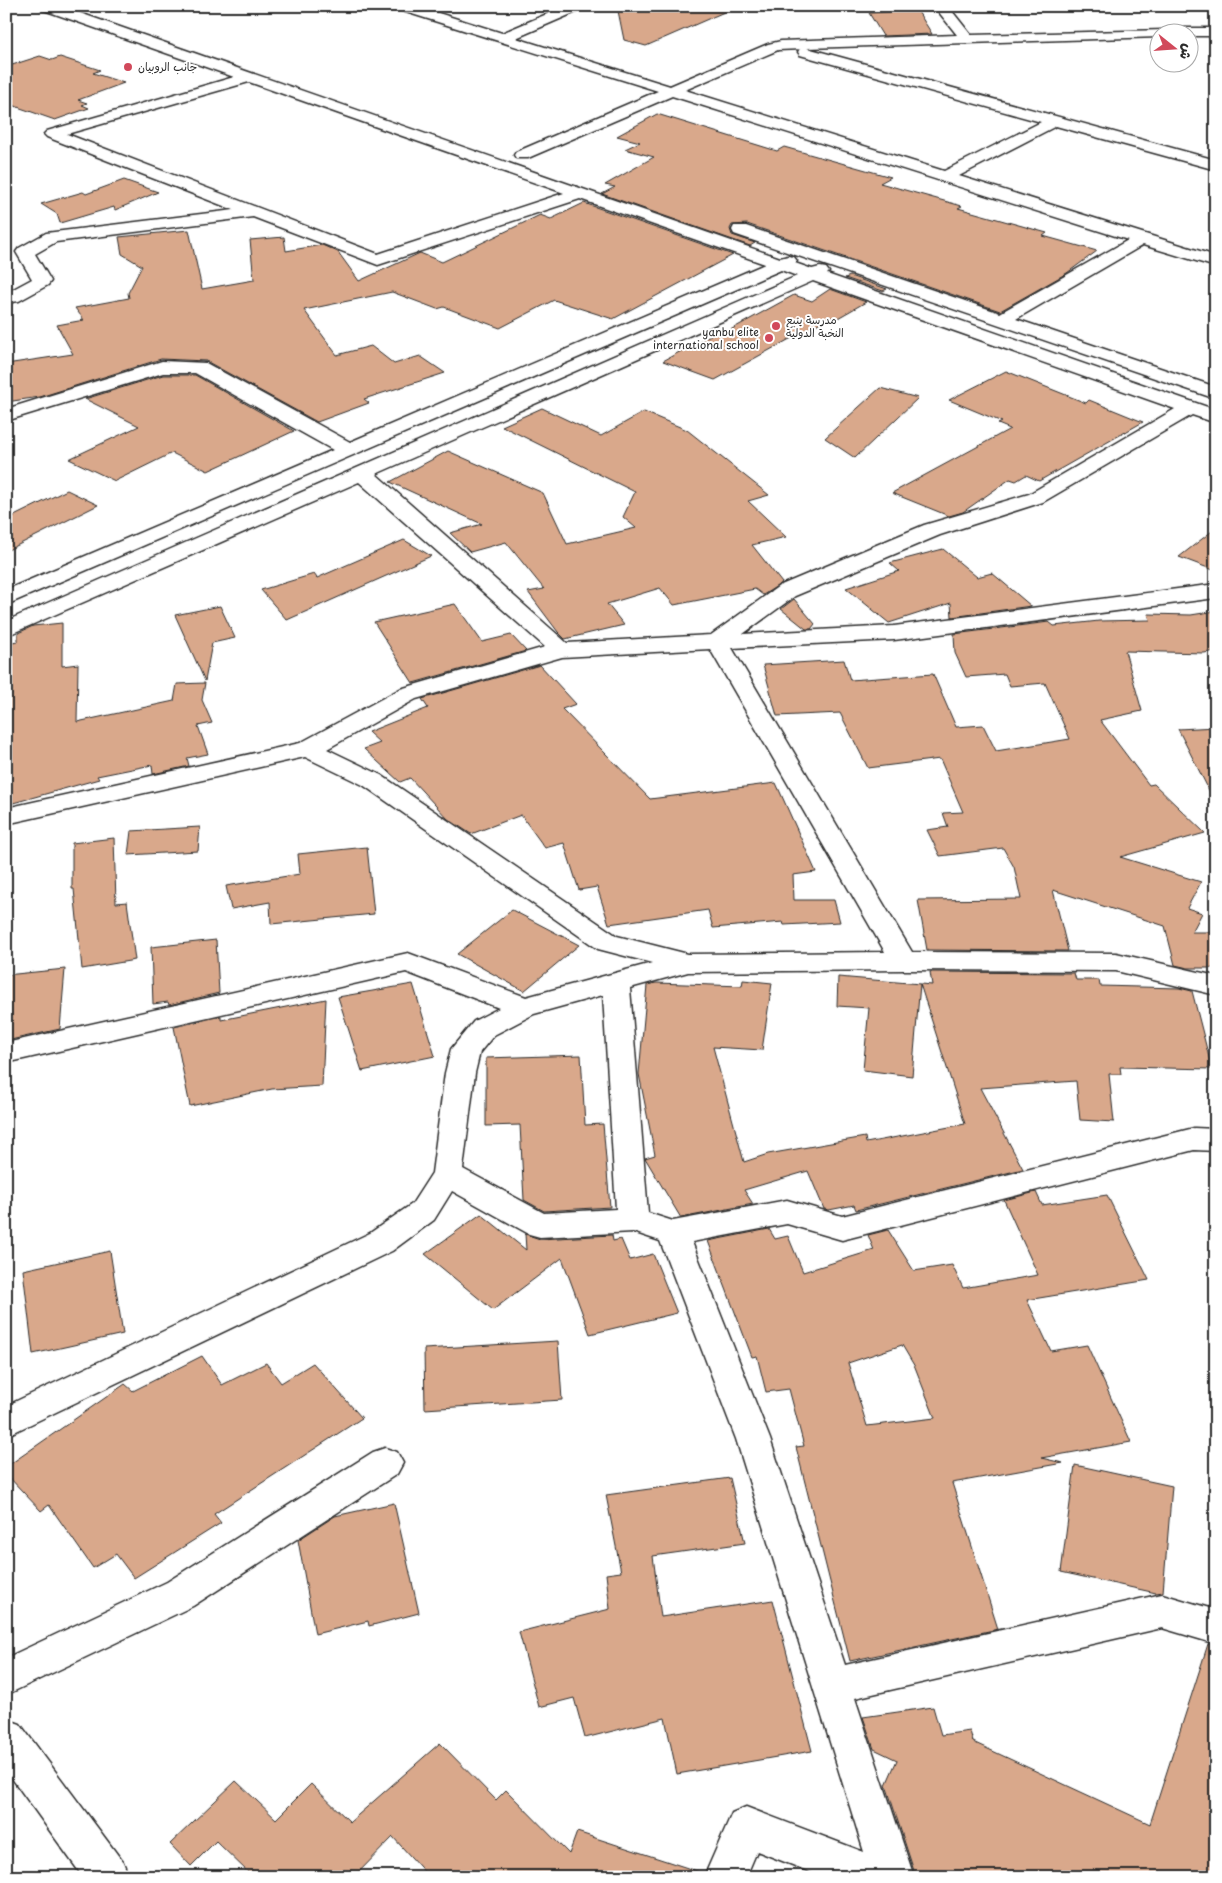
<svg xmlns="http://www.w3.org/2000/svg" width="1222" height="1883" font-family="'Playpen Sans','Playpen Sans Arabic',sans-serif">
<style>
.building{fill:#d9a88b;stroke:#2b2b2b;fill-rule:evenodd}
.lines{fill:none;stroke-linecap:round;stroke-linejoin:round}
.minor-casing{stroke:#2b2b2b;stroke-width:3}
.minor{fill:#fff;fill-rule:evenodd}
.poi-dot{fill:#d1495b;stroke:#fff;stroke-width:2}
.labels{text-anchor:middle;stroke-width:4;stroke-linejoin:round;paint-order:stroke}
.far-poi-label{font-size:11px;fill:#2b2b2b;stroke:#fff;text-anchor:start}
</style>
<rect width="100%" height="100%" fill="#fff"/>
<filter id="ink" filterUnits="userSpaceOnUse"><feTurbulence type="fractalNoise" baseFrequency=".02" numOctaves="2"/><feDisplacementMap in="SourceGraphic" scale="10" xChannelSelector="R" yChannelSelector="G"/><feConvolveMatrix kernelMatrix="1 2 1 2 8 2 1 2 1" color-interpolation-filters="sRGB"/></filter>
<g filter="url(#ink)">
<!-- building -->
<g class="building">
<path d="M617,6H738L646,46L624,40Z"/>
<path d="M917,10L932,34L883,36L869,13Z"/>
<path d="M40,56L52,60L60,57L100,70L93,73L124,83L78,100L87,103L82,105L89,108L55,120L6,103V67Z"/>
<path d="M657,114L777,151L784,147L891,177L880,183L962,206L958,208L1047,233L1043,236L1097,251L1067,273L1000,311L747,224L732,225L730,229L732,235L755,243L750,246L602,194L615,187L605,185L654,157L625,149L640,142L617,136Z"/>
<path d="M124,180L158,192L115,210L114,207L60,223L57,214L41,204L83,192L86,194Z"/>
<path d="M584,203L733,255L613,319L554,300L500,328L444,307L437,309L392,292L304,310L337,355L371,346L394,364L420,356L445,373L364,399L369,403L317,422L206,361L161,359L40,397L6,402V364L73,354L57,325L84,320L75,308L129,298L128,293L142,266L122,254L119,237L189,230L202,289L254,280L250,240L284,237L286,251L322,245L338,252L359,281L420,253L442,262L540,215L551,219Z"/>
<path d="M850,276L887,289L883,291L845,278Z"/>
<path d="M830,289L866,302L836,319L830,317L715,380L663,361L714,333L721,335L794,295L812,301Z"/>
<path d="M1006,371L1086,403L1089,400L1143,422L1039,481L1026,475L1016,481L1010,479L963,512L949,516L892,493L1010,429L998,424L1002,422L949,400Z"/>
<path d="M163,375H195L294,431L208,471L172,453L115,481L69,459L139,426L85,399Z"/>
<path d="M880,388L918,398L855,458L825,438Z"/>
<path d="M542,408L601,436L644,412L687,430L769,495L748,501L786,537L752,545L782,583L763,595L755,589L674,605L660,588L607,604L624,625L565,639L558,632L528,592L544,589L506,542L470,552L450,533L482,524L390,482L448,451L543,493L567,544L636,528L623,517L635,492L502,426Z"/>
<path d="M67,490L98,505L6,551V520Z"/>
<path d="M1216,528V571L1179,557Z"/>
<path d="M404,540L431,556L287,620L261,590L314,574L317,578Z"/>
<path d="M943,549L977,577L992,573L1031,606L952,617L951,603L889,623L846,588L899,571L890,563Z"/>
<path d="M794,599L815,624L811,629H806L781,609Z"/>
<path d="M455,604L482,642L511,635L526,651L413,683L374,622Z"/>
<path d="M220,606L235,638L212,643L205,681L175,615Z"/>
<path d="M1216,611V651L1204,653L1125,651L1142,711L1100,720L1149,785L1154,784L1205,833L1120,857L1201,882L1187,908L1202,913L1192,932H1216V968H1188L1175,965L1165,926L1053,890L1068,951L927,950L918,900L1021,899L1014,867L1003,848L940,856L927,830L948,827L943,813L963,812L940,759L868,768L840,713L777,716L763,665L844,660L850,680L933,674L956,727L983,725L996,751L1070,739L1045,683L1010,686L1005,674L966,677L955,653L954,634L1049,622L1054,626L1099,621L1150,620L1148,614L1191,615Z"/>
<path d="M62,623V666L78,664L77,722L174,701L177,684L205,683L202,700L212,723L198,726L208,754L187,758L189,766L153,774L152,765L97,776L99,779L6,805V643L18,641V633L33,626Z"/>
<path d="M540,665L576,704L562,709L650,799L776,783L816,872L793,875L794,900H834L840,922L784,925L783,922L713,928L708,910L609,924L597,887L579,890L564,843L545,848L521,815L471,834L448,819L410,778L400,782L364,749L380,743L368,732L428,708L422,699Z"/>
<path d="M1216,727V804L1178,729Z"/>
<path d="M200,827L198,851L128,855L131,831Z"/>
<path d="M114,838L116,903L127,902L135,960L82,969L74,889H72V843Z"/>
<path d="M367,847L374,914L271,924L270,902L231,909L226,886L300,874L298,854Z"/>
<path d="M512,910L579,945L524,991L457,954Z"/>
<path d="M216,940L219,993L169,1005L168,1002L153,1004L151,947Z"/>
<path d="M65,969L60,1029L6,1041V975Z"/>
<path d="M930,972L1074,973L1076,980H1099L1100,986L1179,988L1192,991L1212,1069L1120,1067L1121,1074H1109L1114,1122L1080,1120L1076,1081L980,1088L1023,1169L856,1210L854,1205L829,1210L824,1209L808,1171L744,1190L753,1204L681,1218L645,1158L655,1155L639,1074L647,985L656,983L742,986L743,980L772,983L762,1050L713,1047L744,1162L768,1154L865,1137L866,1143L965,1124L920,984L912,1076L863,1070L869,1008L837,1006L838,977L932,985Z"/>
<path d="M413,984L435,1056L362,1071L338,997Z"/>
<path d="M326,999L322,1086L272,1089L190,1106L174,1027L221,1016V1020Z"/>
<path d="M581,1055L585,1125L603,1124L610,1207L544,1211L524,1200L520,1125L486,1126V1058Z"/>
<path d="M1036,1192L1042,1205L1107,1195L1149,1280L1027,1300L1051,1351L1087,1345L1131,1442L1041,1458L1063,1463L952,1483L998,1629L850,1661L796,1447L804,1446L789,1389L766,1392L757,1356L752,1357L708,1241L769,1229L775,1239L788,1236L803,1272L874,1250L868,1235L888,1230L914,1271L952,1265L963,1288L1038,1275L1004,1200ZM902,1345L915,1367L935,1418L867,1426L848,1363Z"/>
<path d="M481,1214L526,1250L525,1234L540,1239L612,1235L613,1241L621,1239L630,1260L653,1254L677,1313L590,1334L562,1258L493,1310L425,1254Z"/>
<path d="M110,1251L123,1334L33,1354L23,1270Z"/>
<path d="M558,1341L562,1400L425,1409L424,1349Z"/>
<path d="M202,1356L222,1385L266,1363L281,1383L313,1363L362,1418L214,1514L221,1523L134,1578L116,1554L93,1568L49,1505L41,1511L6,1474V1467L125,1384L133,1391Z"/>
<path d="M1075,1465L1172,1486L1163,1592L1156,1593L1061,1572Z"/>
<path d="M730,1478L745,1543L653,1556L661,1617L773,1600L812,1751L677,1774L665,1718L585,1738L574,1698L539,1707L519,1632L610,1609L606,1574L621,1572L606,1495Z"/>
<path d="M394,1503L419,1613L369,1626L368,1621L315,1634L298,1540L335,1516Z"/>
<path d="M1208,1644L1216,1646V1877H953L945,1873L916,1877L886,1785L897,1760L874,1749L863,1717L933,1707L941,1735L970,1731L973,1742L1150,1824Z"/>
<path d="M440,1743L496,1800L506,1790L569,1854L577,1832L700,1872L699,1877H429L393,1837L354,1877H253L216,1841L191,1866L170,1844L236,1781L276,1819L311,1784L350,1822Z"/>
</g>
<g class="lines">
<defs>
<g id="minor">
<path d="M39,6H60L780,258L788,256L794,257L797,261L795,263L812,269L820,267L826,268L829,272L827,274L1216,410V423L1192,415L1043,502L940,535L795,596L743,634L894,626L1216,584V598L894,640L732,648L912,952L1116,953L1216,976V995L1116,971L904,970L688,972L630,988L648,1213L673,1221L787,1200L842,1216L1194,1128L1216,1129V1151L1194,1150L842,1240L787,1224L692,1242L770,1439L845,1665L1162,1594L1216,1610V1644L1162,1628L855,1698L914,1877H823L757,1851L746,1877H704L732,1813L746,1807L864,1852L736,1439L660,1241L633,1232L540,1237L529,1234L452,1191L434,1220L392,1251L6,1436V1406L370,1233L412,1204L432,1173L445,1073L451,1049L474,1021L499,1008L406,972L6,1063V1043L408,953L526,997L652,963L598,949L363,785L305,757L6,824V808L300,743L400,689L545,647L359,482L6,636V621L797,276L781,270L6,605V590L333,450L195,373H163L6,421V409L162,361L206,363L350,442L765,264L580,199L378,265L253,217L56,242L35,254L51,281L48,285L19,301L6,303V293L32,279L16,252L19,248L46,233L234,210L47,137L44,134L47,131L234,77L41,9ZM249,82L564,193L378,254L67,134ZM813,281L1175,409L1029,494L924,525L779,586L711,635L567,643L376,474ZM710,649L885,952L688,954L617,936L381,775L327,749L416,699L562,657ZM603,995L616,1209L544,1213L463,1169L475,1073L480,1052L494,1035L534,1014Z"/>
<path d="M394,6H416L502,33L566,6H585L583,9L516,38L670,86L768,44L781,41L957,35L934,6H948L971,35L1165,30L1167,32H1160V37L807,48L1216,160V170L1056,126L959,176L1216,256V267L1143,245L1016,319L1216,387V399L734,234L732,230L734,226H746L1000,313L1128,240L672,96L528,158H516L514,155L516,152L658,91L396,9ZM800,49L798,52L800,55L1041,122L944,171L685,90L778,50L802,49Z"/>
<path d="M1184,28H1216V36H1190V32H1177Z"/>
<path d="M385,1448L397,1452L403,1463L397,1474L193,1606L6,1695V1658L167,1582L373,1452Z"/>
<path d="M6,1719L20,1724L123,1862L129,1877H83L6,1770Z"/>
</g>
</defs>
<!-- minor casing -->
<use href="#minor" class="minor-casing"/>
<!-- minor -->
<use href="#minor" class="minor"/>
</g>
</g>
<!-- markers -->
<g class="poi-dot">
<circle cx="128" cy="67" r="5"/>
<circle cx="776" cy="326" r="5"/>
<circle cx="769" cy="338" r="5"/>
</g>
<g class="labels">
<!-- far-poi labels -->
<g class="far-poi-label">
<text x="138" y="71">جانب الروبيان</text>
<text x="786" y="324">مدرسة ينبع<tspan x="786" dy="13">النخبة الدولية</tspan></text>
<text x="759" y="336" text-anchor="end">yanbu elite<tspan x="759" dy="13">international school</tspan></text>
</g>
</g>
<!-- margin -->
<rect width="1222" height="1883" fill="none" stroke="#fff" stroke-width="25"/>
<rect x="12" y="12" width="1197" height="1858" fill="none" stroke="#2b2b2b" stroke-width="2" filter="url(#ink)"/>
<!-- north arrow -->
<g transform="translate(1174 48) rotate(107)"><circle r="24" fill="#ffffff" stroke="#aaaaaa"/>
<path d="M0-4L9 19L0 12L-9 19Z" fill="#d1495b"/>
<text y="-8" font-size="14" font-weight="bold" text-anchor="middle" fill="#2b2b2b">ش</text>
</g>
</svg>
